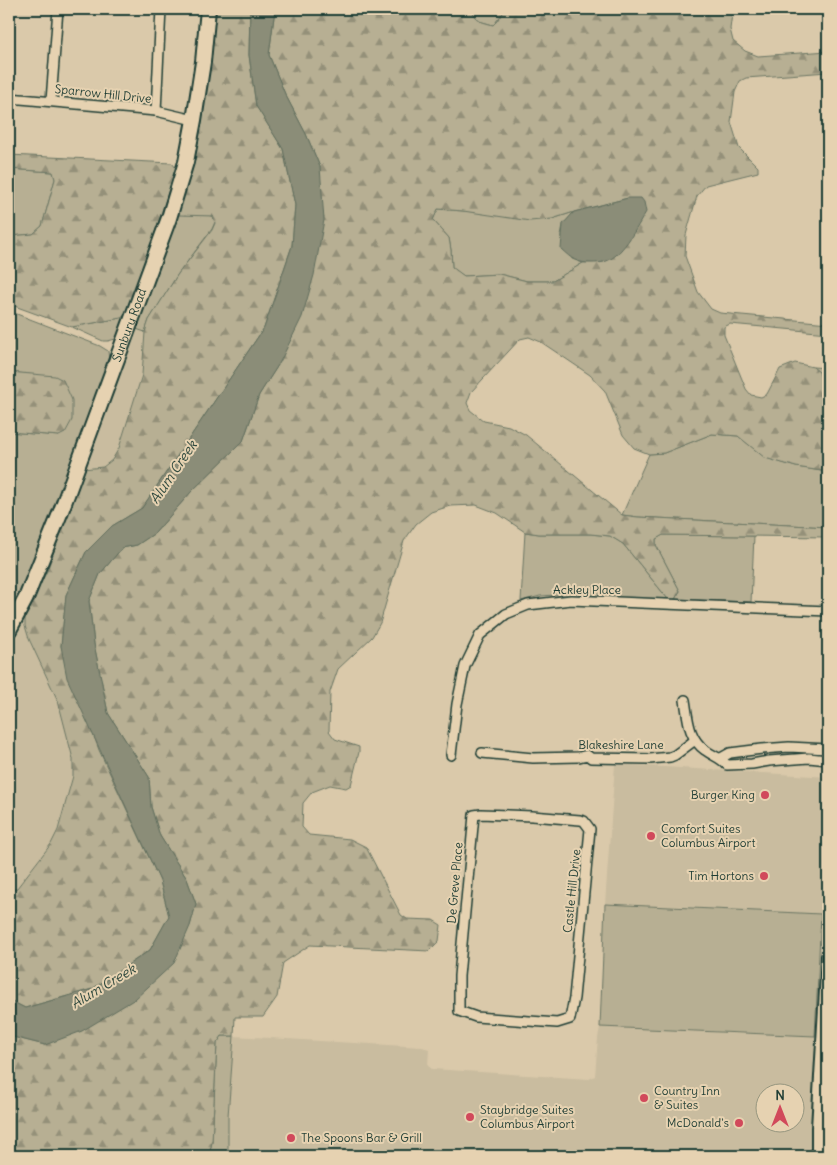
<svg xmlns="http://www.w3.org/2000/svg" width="837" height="1165" font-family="Delius,sans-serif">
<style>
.built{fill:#c9bc9f;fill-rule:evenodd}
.green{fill:#b7af93;stroke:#6b7664}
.forest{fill:url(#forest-firs);stroke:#6b7664;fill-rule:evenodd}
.water{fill:#8b8d78;stroke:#606d5d}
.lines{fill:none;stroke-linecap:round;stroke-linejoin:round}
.street-casing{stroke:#1f3d34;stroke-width:12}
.secondary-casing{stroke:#1f3d34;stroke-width:16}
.primary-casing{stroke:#1f3d34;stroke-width:18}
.street{stroke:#e6d2b1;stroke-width:9}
.secondary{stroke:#e6d2b1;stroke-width:12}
.primary{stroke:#e6d2b1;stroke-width:14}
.poi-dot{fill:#d1495b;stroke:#e6d2b1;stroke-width:2}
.labels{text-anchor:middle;stroke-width:4;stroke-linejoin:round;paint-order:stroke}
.street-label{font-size:12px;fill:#1f3d34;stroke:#e6d2b1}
.poi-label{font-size:12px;fill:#1f3d34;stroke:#e6d2b1;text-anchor:start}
.water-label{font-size:14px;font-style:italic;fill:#2f493e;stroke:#e6d2b1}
</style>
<defs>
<pattern id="forest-firs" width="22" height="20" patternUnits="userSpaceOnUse" patternTransform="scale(1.25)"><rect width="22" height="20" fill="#b7af93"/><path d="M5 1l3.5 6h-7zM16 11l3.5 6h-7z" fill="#949079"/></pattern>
</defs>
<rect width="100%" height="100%" fill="#dac9aa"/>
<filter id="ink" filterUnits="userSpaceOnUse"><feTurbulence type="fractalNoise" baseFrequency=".02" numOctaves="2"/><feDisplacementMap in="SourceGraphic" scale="10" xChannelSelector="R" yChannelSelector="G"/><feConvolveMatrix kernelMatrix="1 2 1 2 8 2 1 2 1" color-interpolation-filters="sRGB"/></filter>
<g filter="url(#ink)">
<!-- built -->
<g class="built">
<path d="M124,325L145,332L142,375L119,448L112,460L103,467L83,469L71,465L109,360Z"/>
<path d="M9,606L25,614V626L29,639L58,701L73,759V776L58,830L51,844L17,888L9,892Z"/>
<path d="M615,764L828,777V1156H228V1116L234,1036L422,1047L429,1049L428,1066L432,1069L589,1079L595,1076L598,1038L600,1027L815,1036L820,914L605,904ZM764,1092H794V1122H764Z"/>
</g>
<!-- green -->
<g class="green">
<path d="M470,9H506L496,22L493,25L479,21Z"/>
<path d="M9,169L53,172L55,179L42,226L33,234L11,236L9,237Z"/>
<path d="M438,209L463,211L552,219L574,212L563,225L561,235L572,259L583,263L553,281H527L499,274L464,276L452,268L451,250L449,238L433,220Z"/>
<path d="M178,212L213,216L215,222L212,229L178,274L149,320L145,332L133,328Z"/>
<path d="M9,311L100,346L108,351L109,360L40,550L15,609L9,606V432L59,436L55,377L9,372Z"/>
<path d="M129,312L119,338L108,341H103L72,327L121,318Z"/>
<path d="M813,367L828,368V400Z"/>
<path d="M712,434L738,436L766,458L796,467L828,472V527L638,517L622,515L649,454L664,453Z"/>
<path d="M525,532L539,534H590L610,536L623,544L668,599L556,595L540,596L521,601Z"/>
<path d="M663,535L754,536L751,602L675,599L680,591L656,545V539Z"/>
<path d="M605,904L821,914L815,1036L600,1027Z"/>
<path d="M222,1036H234L228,1116V1156H209L212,1142L217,1043Z"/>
</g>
<!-- forest -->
<g class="forest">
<path d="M213,9H250L249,55L256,106L283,149L295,205L292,246L264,328L142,508L112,526L86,552L66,595L61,646L99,750L160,881L169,916L150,950L92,989L25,1008L9,1000V892L17,888L51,844L58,830L73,776V759L58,701L29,639L25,626V614L47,571L83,469L103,467L112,460L119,448L142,375L145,332L149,320L178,274L212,230L215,223L213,216L179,215L178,212C201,147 208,77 213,9Z"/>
<path d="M275,9H470L479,21L493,25L496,22L506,9H736L732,14L730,29L733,41L745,51L758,56L828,51V72L746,78L740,81L735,92L731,122L739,148L758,167V172L706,185L697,196L686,235L685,256L698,292L711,309L720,313L828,323V333L730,324L724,327V335L746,389L751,395L761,397L767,394L780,369L795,363L813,367L819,372L828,400V472L796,467L765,458L738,436L712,434L664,453L649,454L634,448L623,435L605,391L590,375L541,342L529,337L520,339L471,392L467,403L470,410L484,421L509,426L526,435L622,515L638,517L828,527V537L663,535L656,539V545L680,591L675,599H668L623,544L610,536L590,534H539L525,532L497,513L476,505L450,506L431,512L416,524L404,541L380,623L372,637L338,669L330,692L329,731L335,739L359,747V752L351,785L346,788L330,785L312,792L303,803L302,827L309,835L350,839L366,847L401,915L407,919L433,920L441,925L439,941L429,951L310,945L283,963L277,997L263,1017H235L234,1036H222L217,1043L212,1142L209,1156H9V1036L45,1045L190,926L196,904L187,879L160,836L151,807L149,777L108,713L94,644L89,601L100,574L122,548L137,545L155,533L191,492L243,441L259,395L280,362L320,167L306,134L285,94L269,55ZM628,198L604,262L583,263L553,281H527L499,274L464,276L452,267L451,250L449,238L433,220L438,209L463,211L530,221L552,219L574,212Z"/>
<path d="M9,155L172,163L176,168L129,312L121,318L72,327L9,304V237L11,236L33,234L42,226L55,179L53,172L9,169Z"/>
<path d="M9,372L55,376L63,380L72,400V420L65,433L59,436L9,432Z"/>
</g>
<!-- water -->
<g class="water">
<path d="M250,9H275L269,55L285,94L306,134L320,167L324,220L314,275L302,317L280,362L259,395L243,441L191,492L155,533L137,545L122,548L100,574L89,601L94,644L108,713L149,777L151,807L160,836L187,879L196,904L190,926L174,963L135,999L82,1031L45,1045L9,1036V1000L25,1008L93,989L150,950L169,916L160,881L67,678L61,646L66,595L86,552L112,526L142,508L264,328L292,246L295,205L283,149L256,106L249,55Z"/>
<path d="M628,198H641L644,202L646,212C637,227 621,259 603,262C600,263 595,263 592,263C576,263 572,259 561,249L563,224L574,212Z"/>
</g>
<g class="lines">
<defs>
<g id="street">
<path d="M9,98L156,111L194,120"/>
<path d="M51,101L58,9"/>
<path d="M156,111L161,9"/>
<path d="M685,700C688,718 688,738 705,750C713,756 720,757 727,765L752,764L769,761L809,758L828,760"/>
<path d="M482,753L533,758L579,757L587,755L591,758L650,759L670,757L675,755L695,740"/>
<path d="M451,755L457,704L465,666L480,635L506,614L528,605L571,600L828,611"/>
<path d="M721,758L730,753L762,749L789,747L828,749"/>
<path d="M481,814L532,816L580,820L584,821L590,829L574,998L570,1019L557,1023L476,1017L459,1011V976L474,815Z"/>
</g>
<path id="secondary" d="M818,1156V1128L828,956"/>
<g id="primary">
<path id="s1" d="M9,630L26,598L61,511L169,218L186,162L194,120L203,62L208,9"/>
</g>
</defs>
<!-- street casing -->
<use href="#street" class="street-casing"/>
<!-- secondary casing -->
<use href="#secondary" class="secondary-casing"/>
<!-- primary casing -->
<use href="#primary" class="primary-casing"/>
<!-- street -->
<use href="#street" class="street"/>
<!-- secondary -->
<use href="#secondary" class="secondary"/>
<!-- primary -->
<use href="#primary" class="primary"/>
</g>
</g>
<!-- markers -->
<g class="poi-dot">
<circle cx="765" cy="795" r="5"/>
<circle cx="651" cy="836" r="5"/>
<circle cx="764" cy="876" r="5"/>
<circle cx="644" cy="1098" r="5"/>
<circle cx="470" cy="1117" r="5"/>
<circle cx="739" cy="1123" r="5"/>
<circle cx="291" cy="1138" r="5"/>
</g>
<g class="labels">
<!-- street labels -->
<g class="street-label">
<text transform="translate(103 94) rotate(6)" y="4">Sparrow Hill Drive</text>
<text dy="4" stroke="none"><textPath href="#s1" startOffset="328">Sunbury Road</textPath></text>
<text x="587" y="594">Ackley Place</text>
<text x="621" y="749">Blakeshire Lane</text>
<text transform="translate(455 883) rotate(-85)" y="4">De Greve Place</text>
<text transform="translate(572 891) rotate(-84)" y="4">Castle Hill Drive</text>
</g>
<!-- poi labels -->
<g class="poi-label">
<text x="755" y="799" text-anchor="end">Burger King</text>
<text x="661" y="833">Comfort Suites<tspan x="661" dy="14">Columbus Airport</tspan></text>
<text x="754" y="880" text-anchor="end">Tim Hortons</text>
<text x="654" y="1095">Country Inn<tspan x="654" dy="14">&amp; Suites</tspan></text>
<text x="480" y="1114">Staybridge Suites<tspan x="480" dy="14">Columbus Airport</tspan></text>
<text x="729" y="1127" text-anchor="end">McDonald's</text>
<text x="301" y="1142">The Spoons Bar &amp; Grill</text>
</g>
<!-- water labels -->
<g class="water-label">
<text transform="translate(173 472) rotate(-56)" y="5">Alum Creek</text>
<text transform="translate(103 986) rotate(-31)" y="5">Alum Creek</text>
</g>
</g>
<!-- margin -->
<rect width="837" height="1165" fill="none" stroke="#e6d2b1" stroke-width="30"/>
<rect x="15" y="15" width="807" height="1135" fill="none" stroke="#1f3d34" stroke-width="2" filter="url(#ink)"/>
<!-- north arrow -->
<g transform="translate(780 1108)"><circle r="24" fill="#e6d2b1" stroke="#96967f"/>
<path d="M0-4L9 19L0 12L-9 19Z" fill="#d1495b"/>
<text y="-8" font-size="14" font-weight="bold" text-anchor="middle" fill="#1f3d34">N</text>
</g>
</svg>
